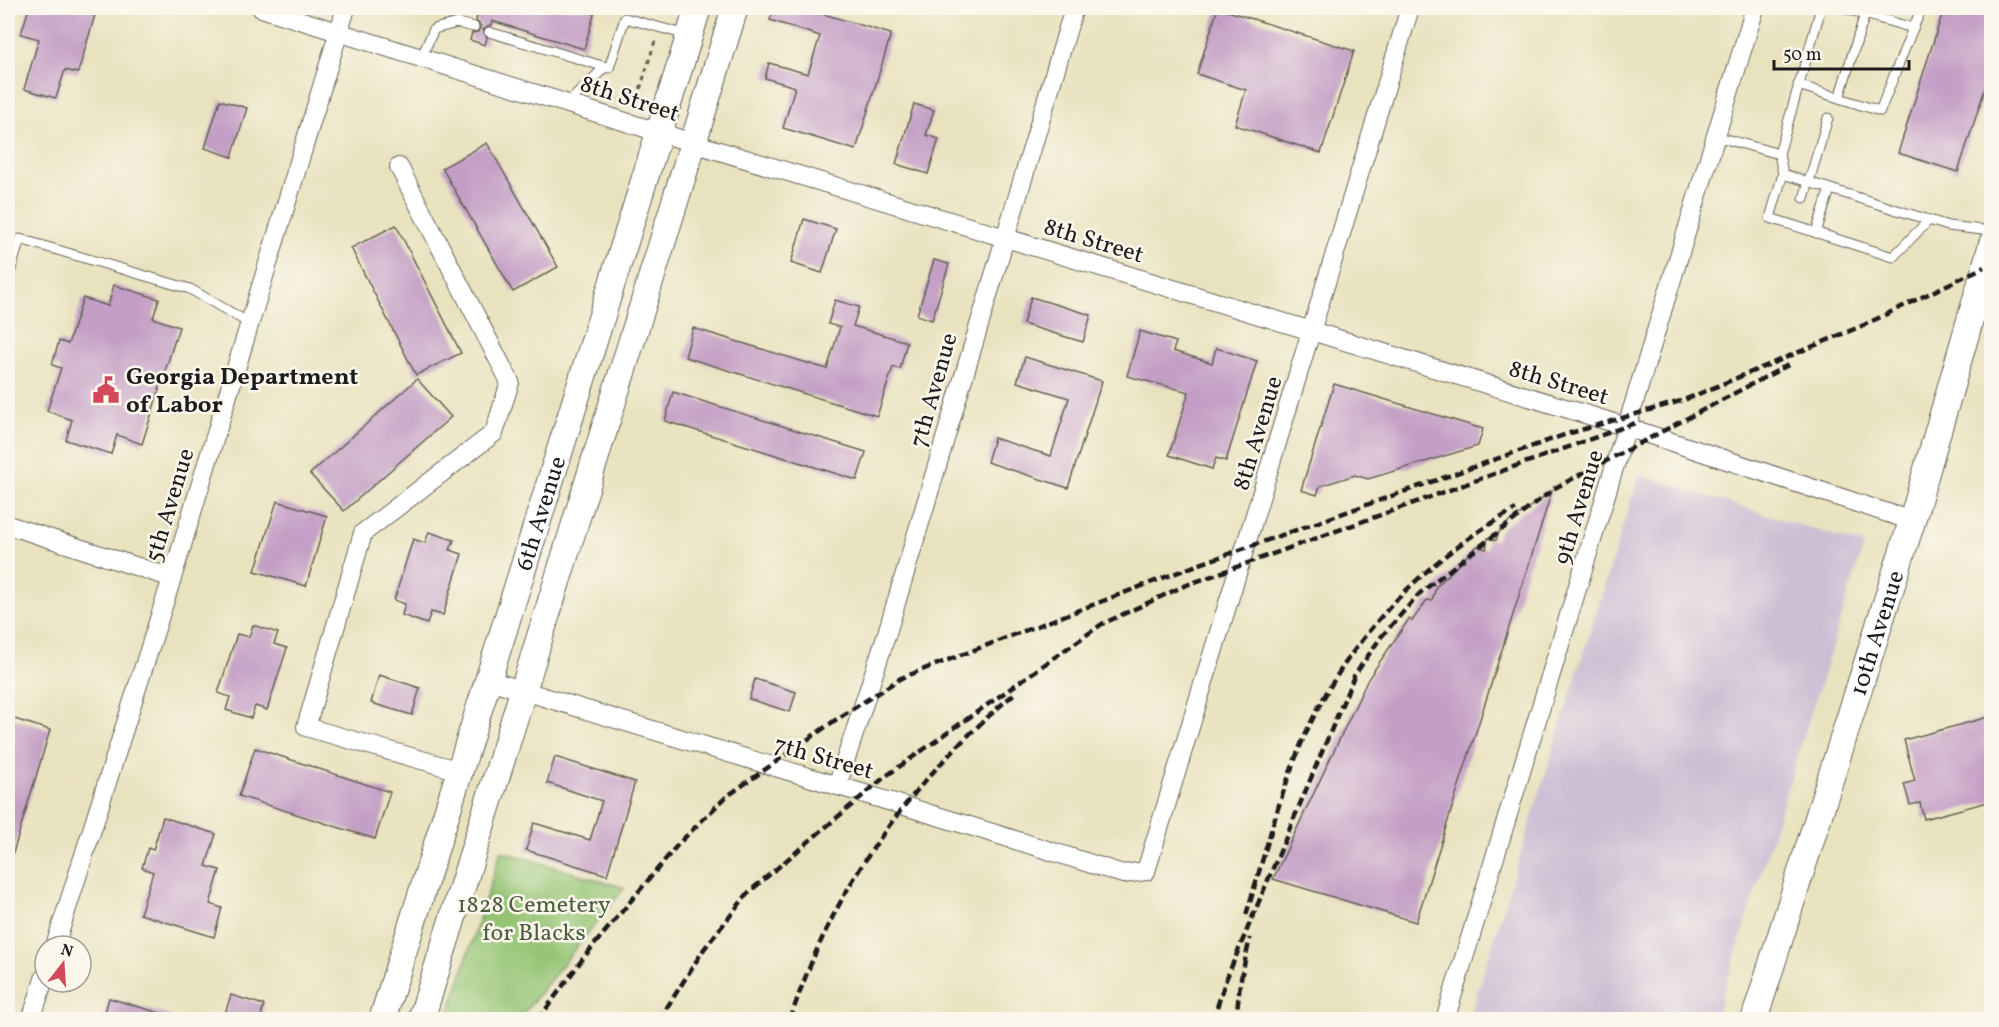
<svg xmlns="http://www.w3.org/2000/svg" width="1999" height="1027" font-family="Vollkorn,serif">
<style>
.industrial{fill:#ccbed4}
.green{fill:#94c473;stroke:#587048;stroke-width:1.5}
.building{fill:#c39ec5}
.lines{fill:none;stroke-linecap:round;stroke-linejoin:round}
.service-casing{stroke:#646155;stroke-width:11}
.minor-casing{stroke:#646155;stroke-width:20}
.secondary-casing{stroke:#646155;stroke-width:28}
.path{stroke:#646155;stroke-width:3;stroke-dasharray:4.5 4.5;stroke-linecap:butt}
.service{stroke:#fff;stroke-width:9}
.minor{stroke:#fff;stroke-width:18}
.secondary{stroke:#fff;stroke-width:26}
.rail{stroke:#1c1c1c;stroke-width:4.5;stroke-dasharray:9 4.5;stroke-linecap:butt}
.labels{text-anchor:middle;stroke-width:5;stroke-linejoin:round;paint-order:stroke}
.street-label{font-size:24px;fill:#1c1c1c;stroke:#fbf7ec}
.poi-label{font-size:24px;font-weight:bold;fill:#1c1c1c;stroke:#fbf7ec;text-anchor:start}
.park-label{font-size:24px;fill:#4c5f3f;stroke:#fbf7ec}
</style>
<rect width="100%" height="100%" fill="#fbf7ec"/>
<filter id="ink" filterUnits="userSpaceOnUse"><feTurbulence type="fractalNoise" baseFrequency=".0167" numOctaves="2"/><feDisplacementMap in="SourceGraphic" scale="12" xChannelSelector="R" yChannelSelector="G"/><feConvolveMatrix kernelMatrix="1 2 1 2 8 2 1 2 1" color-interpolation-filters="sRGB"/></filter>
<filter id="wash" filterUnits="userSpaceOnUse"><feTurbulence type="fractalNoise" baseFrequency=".008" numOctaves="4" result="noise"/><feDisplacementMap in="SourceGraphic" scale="24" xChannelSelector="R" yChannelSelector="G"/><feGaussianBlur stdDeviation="1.35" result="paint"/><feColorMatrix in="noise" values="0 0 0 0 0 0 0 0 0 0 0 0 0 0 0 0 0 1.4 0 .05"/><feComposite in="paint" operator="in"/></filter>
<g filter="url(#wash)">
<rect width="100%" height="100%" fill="#e9e2bf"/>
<!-- industrial -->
<path class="industrial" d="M1639,475L1864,545L1715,1019H1469Z"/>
<!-- green -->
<path class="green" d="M501,851L624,888L519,1019H447Z"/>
<g id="blocks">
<!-- building -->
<g class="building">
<path d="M29,8H97L78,73L65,70L56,98L24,89L39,39L21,34Z"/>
<path d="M460,8H596L584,49L492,21L491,25L483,30L487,38L485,45L470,40L472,33L478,32L481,26L476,21L477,16L460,11Z"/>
<path d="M774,8H803L891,34L856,150L783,128L795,87L765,78L769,63L808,74L820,36L770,20Z"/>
<path d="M1218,8L1354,51L1321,153L1235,125L1246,90L1197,74Z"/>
<path d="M1944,8H1992V67L1958,172L1898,153Z"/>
<path d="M220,100L247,108L232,157L205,148Z"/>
<path d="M914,104L934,110L926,135L939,139L928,174L896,164Z"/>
<path d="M487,143L558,267L513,292L442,168Z"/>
<path d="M804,219L836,229L822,273L791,263Z"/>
<path d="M396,225L461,353L416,375L351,248Z"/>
<path d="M934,260L949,264L932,320L917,315Z"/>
<path d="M114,285L159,299L153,318L179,327L142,444L117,435L111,454L66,440L72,420L47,411L61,368L52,365L59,341L68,344L83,298L108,306Z"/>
<path d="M1031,297L1091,315L1083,342L1023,324Z"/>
<path d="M835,300L859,307L853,326L907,342L900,369L893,367L877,416L685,357L693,328L827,369L840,327L828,324Z"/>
<path d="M1140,331L1176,342L1173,351L1212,363L1216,348L1257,361L1226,461L1216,458L1212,469L1169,455L1189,392L1127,376Z"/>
<path d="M1025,357L1102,381L1068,488L987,462L994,438L1051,456L1069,398L1017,382Z"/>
<path d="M417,379L451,417L344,511L310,474Z"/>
<path d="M1334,384L1483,429L1478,446L1368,479L1355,475L1320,486L1317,495L1301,490Z"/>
<path d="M673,392L866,452L857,480L665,421Z"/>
<path d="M1552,491L1416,922L1273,879L1368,679L1409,619L1412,621L1427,600L1432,601L1436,587L1477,546L1486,549L1488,538L1496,540L1501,528Z"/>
<path d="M277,501L327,516L306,586L255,571Z"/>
<path d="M429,532L454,540L450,550L462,554L443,615L431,612L427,624L402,615L405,604L394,600L413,539L425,543Z"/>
<path d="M253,625L278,633L274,644L287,648L267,710L255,706L251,718L226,710L230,697L218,693L237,634L249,637Z"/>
<path d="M379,675L420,688L412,715L371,703Z"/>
<path d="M755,679L796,692L790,712L749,699Z"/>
<path d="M1992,716V801L1924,819L1920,803L1910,805L1904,784L1915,781L1904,740Z"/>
<path d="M8,717L50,730L10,863H8Z"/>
<path d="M255,748L390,792L375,839L239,796Z"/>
<path d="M555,757L635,782L607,875L526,850L534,823L590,840L602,801L547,783Z"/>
<path d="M163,817L216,834L206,866L220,870L210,904L222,908L214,937L140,914L153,872L142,868L148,848L153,850Z"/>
<path d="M231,995L264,1005L260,1020H223Z"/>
<path d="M109,998L170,1016L169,1020H103Z"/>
</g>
</g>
</g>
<g filter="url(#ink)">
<use href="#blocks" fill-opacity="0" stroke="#646155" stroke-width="1.5"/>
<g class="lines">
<defs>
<g id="service">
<path d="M1843,8L1913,28L1922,8"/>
<path d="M489,32L609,68L625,18L687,35"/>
<path d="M421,58L434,29L457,23L474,27"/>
<path d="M1798,85L1880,111L1913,28"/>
<path d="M1839,98L1865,14"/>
<path d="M568,103L605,67"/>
<path d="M1715,136L1779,154L1783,174L1948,226L1992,231"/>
<path d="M1779,154L1821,8"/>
<path d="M1783,174L1770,218L1893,257L1929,220"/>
<path d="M1804,198L1828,118"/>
<path d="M1816,233L1830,189"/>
<path d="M8,279L20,239L190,289L249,323"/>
</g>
<g id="minor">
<path d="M261,8L693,143L1611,422L1912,521"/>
<path d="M399,167L510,382L494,433L363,533L306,727L460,771"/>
<path d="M8,525L172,578"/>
<path d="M489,680C700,746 912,806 1123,874L1146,871L1410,8"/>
<path d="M837,786L887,633L1074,8"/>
<path d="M55,946L172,578L346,8"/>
<path d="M31,1020L45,976"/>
<path d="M1445,1020L1755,8"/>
</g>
<g id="secondary">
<path id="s1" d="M382,1020L698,8"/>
<path d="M421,1020L735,8"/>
<path id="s2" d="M1754,1020L1912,521L1992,244"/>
</g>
</defs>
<!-- service casing -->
<use href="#service" class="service-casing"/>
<!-- minor casing -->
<use href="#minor" class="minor-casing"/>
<!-- secondary casing -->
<use href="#secondary" class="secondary-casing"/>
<!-- path -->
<path class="path" d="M635,106L655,41"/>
<!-- service -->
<use href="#service" class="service"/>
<!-- minor -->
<use href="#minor" class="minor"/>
<!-- secondary -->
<use href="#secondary" class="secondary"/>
<!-- rail -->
<g class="rail">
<path d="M1246,915C1262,864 1275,812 1294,762C1334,654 1415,564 1516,509"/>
<path d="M538,1020L584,957L680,842L726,797L834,721L901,678L1197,565L1567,434L1684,400L1864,325L1984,267"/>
<path d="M659,1020L704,949L749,892L886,776L1102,624L1184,586L1635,423"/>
<path d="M790,1020C834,885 908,784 1015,693"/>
<path d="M1213,1020L1225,982L1354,676L1381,637L1420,593L1555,488L1790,364"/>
<path d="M1236,1020L1240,983L1250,938"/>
</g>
</g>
</g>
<!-- icons -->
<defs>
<symbol id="civic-bare" viewBox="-9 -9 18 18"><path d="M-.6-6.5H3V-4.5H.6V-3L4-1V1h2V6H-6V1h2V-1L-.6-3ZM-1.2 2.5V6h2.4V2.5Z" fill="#d1495b" stroke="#fbf7ec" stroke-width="2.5" paint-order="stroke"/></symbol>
</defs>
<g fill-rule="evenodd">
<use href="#civic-bare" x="87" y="371" width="38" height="38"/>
</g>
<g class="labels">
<!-- street labels -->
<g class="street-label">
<text transform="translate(630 98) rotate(18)" y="8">8th Street</text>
<text transform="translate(1094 240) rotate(17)" y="8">8th Street</text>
<text transform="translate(1559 382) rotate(17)" y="8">8th Street</text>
<text transform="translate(933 390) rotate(-74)" y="8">7th Avenue</text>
<text transform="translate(1257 433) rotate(-73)" y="8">8th Avenue</text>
<text transform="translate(169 505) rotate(-73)" y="8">5th Avenue</text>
<text transform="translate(1578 507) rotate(-73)" y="8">9th Avenue</text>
<text dy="8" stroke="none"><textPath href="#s1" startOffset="531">6th Avenue</textPath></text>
<text dy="8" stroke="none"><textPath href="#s2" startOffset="406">10th Avenue</textPath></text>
<text transform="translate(824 757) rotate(16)" y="8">7th Street</text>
</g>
<!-- poi labels -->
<g class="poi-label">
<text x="126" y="384">Georgia Department<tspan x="126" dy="28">of Labor</tspan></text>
</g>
<!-- park labels -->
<g class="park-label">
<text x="534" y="912">1828 Cemetery<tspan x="534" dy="28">for Blacks</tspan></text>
</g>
</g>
<!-- margin -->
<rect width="1999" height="1027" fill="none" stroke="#fbf7ec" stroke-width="30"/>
<!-- north arrow -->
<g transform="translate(63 964) rotate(17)"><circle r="28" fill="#fbf7ec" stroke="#a29f99" stroke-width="1.5"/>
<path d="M0-4.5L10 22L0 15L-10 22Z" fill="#d1495b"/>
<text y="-9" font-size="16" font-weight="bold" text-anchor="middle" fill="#1c1c1c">N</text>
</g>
<!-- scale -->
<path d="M1774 60v9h135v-9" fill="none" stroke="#1c1c1c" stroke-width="3"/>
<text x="1783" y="60" font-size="18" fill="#1c1c1c" stroke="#fbf7ec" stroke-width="4.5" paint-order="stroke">50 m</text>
</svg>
